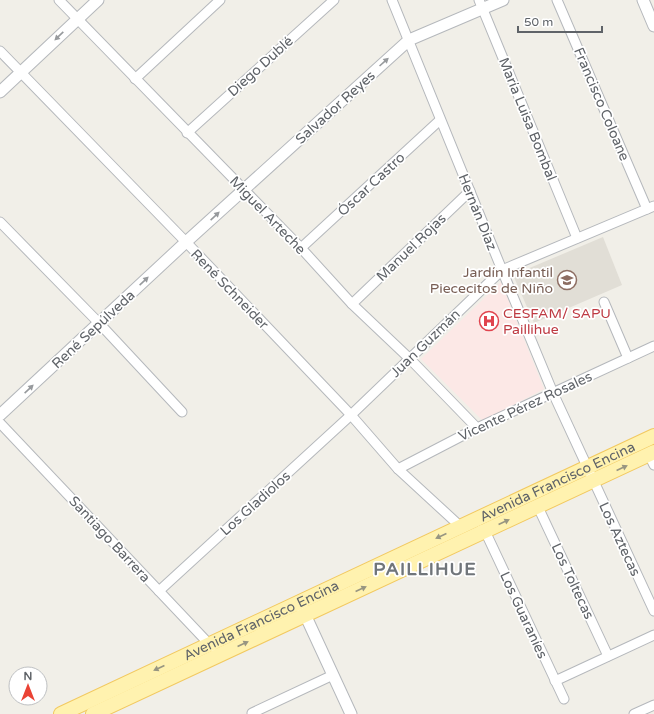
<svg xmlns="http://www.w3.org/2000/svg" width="654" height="714" font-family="'Varela Round',sans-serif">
<rect width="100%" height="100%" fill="#f1efe8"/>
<path fill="#e1ded6" d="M603,237L622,285L534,323L513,275Z"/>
<path fill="#fce8e6" d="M501,282L544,389L483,421L421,359Z"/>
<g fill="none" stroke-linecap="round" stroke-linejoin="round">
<g stroke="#b5b8bc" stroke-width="11">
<g id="minor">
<path d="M59,0L301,248L352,304L410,359L477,428"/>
<path d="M392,0L502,270L553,393L654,611"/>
<path d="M479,0L577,238"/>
<path d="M557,0L647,209"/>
<path d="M0,51L186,242L351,415L398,469L461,527H464"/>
<path d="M135,79L220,0"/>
<path d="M187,133L334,0"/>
<path d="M0,222L99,323L182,412"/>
<path d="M301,248L440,120"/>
<path d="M604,302L628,358"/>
<path d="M352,304L470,191"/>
<path d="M0,423L212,647"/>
<path d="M649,455L654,465"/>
<path d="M398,469L477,428L654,346"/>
<path d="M538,507L608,656"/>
<path d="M481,530L485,531L564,699"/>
<path d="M159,591L351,415L502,270L654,206"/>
<path d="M555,681L654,635"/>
<path d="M252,713L333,675"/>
<path d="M634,714L654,705"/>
</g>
</g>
<g stroke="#b5b8bc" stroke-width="13">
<g id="tertiary">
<path d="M643,0L654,26"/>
<path d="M0,92L98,0"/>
<path d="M0,415L186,242L409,40L503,0"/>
<path d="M302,608L351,714"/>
</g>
</g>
<g stroke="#f2c960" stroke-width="16">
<g id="primary">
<path id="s1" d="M61,714L654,436"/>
<path d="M93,714L654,452"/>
</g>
</g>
<use href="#minor" stroke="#fff" stroke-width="9"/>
<use href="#tertiary" stroke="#fff" stroke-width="11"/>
<use href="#primary" stroke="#fff2af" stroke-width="14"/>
</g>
<defs><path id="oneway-solid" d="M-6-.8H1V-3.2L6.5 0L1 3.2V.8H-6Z"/></defs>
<g fill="#979a9d">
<use href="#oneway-solid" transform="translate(59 36) rotate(136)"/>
<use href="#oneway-solid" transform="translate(384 62) rotate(-42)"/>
<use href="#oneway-solid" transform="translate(215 216) rotate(-43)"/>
<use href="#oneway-solid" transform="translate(144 281) rotate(-43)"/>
<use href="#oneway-solid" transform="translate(29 389) rotate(-43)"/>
</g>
<g fill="#979581">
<use href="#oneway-solid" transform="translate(622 468) rotate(-25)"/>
<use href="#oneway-solid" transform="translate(504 522) rotate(-25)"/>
<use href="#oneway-solid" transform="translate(441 536) rotate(155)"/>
<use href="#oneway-solid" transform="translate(361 589) rotate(-25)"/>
<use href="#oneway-solid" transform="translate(243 644) rotate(-25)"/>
<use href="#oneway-solid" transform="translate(159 668) rotate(155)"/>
</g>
<defs>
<g id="school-ring" transform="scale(1)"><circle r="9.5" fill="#fff" stroke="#8d6e63" stroke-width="1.5"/><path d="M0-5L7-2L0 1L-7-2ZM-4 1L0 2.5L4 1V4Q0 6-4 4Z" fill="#8d6e63"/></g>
<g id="hospital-ring" transform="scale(1)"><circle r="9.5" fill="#fff" stroke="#e0444e" stroke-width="1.5"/><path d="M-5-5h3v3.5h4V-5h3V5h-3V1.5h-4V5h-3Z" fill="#e0444e"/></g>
</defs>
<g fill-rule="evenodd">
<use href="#school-ring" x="567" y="280"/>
<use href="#hospital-ring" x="489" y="321"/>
</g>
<g text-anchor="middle" stroke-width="3.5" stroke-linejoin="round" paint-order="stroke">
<g font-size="14" fill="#5f6368" stroke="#fff">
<text transform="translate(260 66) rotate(-42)" y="5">Diego Dublé</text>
<text transform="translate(602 104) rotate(67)" y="5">Francisco Coloane</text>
<text transform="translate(335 107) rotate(-42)" y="5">Salvador Reyes</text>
<text transform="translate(528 119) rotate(68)" y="5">María Luisa Bombal</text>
<text transform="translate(371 184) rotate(-43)" y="5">Óscar Castro</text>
<text transform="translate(478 212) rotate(68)" y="5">Hernán Díaz</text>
<text transform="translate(268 215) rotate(46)" y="5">Miguel Arteche</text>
<text transform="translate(411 247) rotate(-44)" y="5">Manuel Rojas</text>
<text transform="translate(230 289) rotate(46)" y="5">René Schneider</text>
<text transform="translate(93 329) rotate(-43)" y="5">René Sepúlveda</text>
<text transform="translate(425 343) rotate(-44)" y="5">Juan Guzmán</text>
<text transform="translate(525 406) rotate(-25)" y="5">Vicente Pérez Rosales</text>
<text dy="5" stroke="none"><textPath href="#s1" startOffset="548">Avenida Francisco Encina</textPath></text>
<text transform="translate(255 503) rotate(-42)" y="5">Los Gladiolos</text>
<text transform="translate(110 539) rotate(47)" y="5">Santiago Barrera</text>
<text transform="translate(620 539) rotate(65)" y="5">Los Aztecas</text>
<text transform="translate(573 581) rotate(65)" y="5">Los Toltecas</text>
<text transform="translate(524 615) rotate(65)" y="5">Los Guaraníes</text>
<text dy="5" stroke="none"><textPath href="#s1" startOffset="221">Avenida Francisco Encina</textPath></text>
</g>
<g font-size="14" fill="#785e54" stroke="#fff" text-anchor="end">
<text x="553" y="277">Jardín Infantil<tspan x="553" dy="16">Piececitos de Niño</tspan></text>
</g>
<g font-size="14" fill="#be3a42" stroke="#fff" text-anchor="start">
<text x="503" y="318">CESFAM/ SAPU<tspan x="503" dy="16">Paillihue</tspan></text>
</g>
<g font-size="18" font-weight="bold" letter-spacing="1" fill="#70757a" stroke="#fff">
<text x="425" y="575">PAILLIHUE</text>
</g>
</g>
<g transform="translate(28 686)"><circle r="19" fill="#ffffff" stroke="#bfc1c3"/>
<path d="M0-3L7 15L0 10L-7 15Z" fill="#ea4335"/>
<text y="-6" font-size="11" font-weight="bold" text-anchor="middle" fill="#5f6368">N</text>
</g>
<path d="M518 26v6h84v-6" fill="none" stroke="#5f6368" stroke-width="2"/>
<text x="524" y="26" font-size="12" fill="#5f6368" stroke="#ffffff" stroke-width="3" paint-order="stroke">50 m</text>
</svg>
